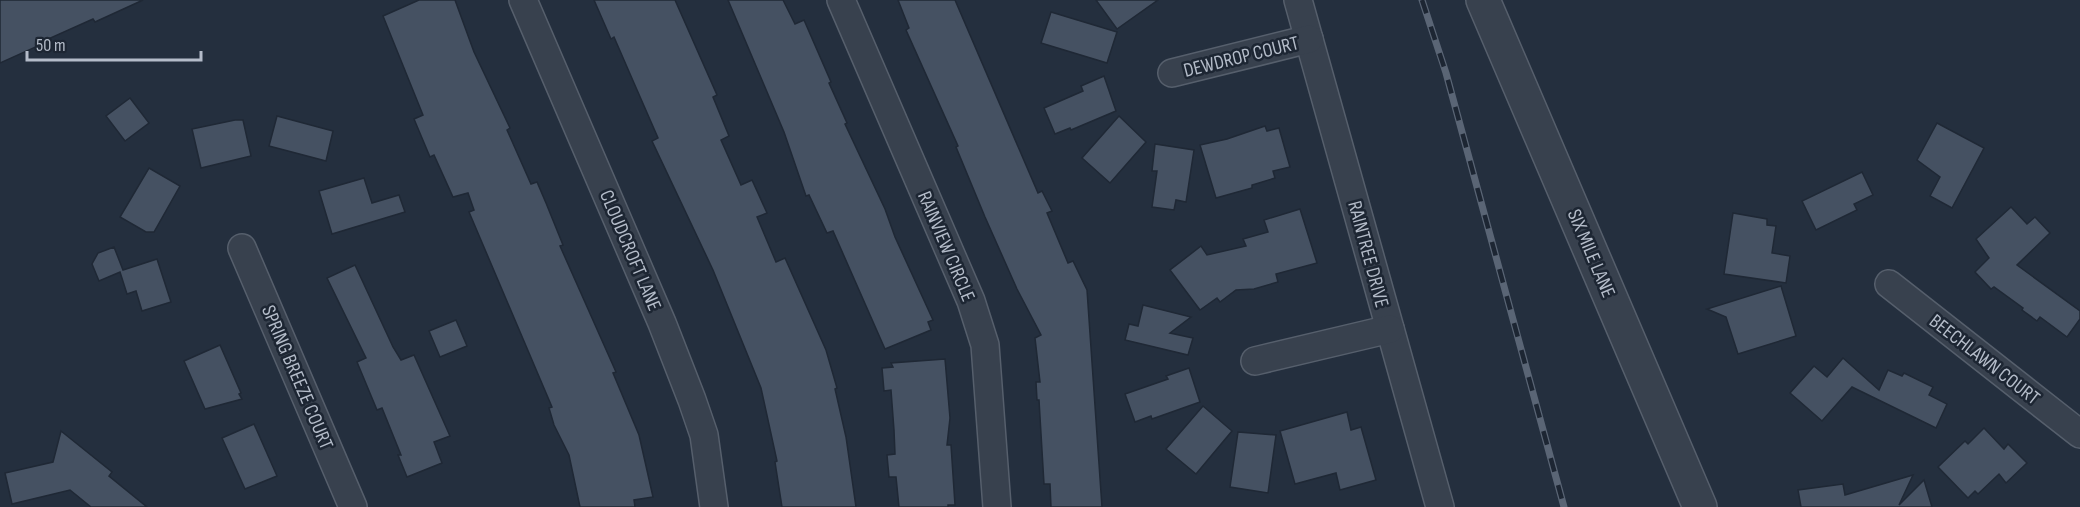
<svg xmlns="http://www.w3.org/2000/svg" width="2080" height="507" font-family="'Sofia Sans Condensed',sans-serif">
<rect width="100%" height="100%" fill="#242f3e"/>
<g fill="#455162" stroke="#1f2835" stroke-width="1.5">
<path d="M0,0H143L95,22L93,19L48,39L49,41L0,63Z"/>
<path d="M419,0H455L474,52L510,128L507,130L531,184L537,182L546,203L563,245L560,246L616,372L613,373L639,435L653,497L634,500L635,507H580L569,455L554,425L549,408L552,407L469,212L474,210L468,193L453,197L434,155L430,157L414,119L423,115L383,16Z"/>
<path d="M594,0H675L717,95L713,97L729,136L721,140L741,185L752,180L767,213L757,217L776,262L785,258L826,350L837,388L835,389L846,437L856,507H782L775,462L777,461L761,388L713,270L652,141L658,138L634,83L614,37L611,39Z"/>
<path d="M728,0H783L795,24L804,20L831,82L829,83L847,123L845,124L885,209L895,237L933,320L928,322L931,330L885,349L833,231L827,233L809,195L806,196L784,132Z"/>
<path d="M898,0H955L1038,193L1042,191L1052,211L1047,213L1068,263L1073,261L1087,290L1102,507H1051L1050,484H1044L1039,400H1037L1036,382H1040L1035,338L1041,335L1017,289L985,217L956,147L958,146L906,30L909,28Z"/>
<path d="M1096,0H1158L1117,29Z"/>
<path d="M1051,12L1117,32L1107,63L1041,43Z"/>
<path d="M1104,76L1116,111L1071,130L1070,128L1055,134L1044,108L1083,91L1081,86Z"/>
<path d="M130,98L149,123L125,141L106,116Z"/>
<path d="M277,116L333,131L326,161L269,146Z"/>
<path d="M1119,116L1146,142L1110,183L1082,158Z"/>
<path d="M235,120H243L251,156L201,168L192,129Z"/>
<path d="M1937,123L1984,148L1952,208L1930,196L1940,177L1917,160Z"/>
<path d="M1265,126L1267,131L1279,128L1290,167L1273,171L1275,178L1252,185V188L1216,198L1200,145L1227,139Z"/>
<path d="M1155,144L1194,150L1186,202L1176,200L1174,210L1152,207L1157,171H1152Z"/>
<path d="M149,168L180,186L154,232H146L120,217Z"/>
<path d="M1862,172L1873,195L1854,204L1857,210L1816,230L1802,201Z"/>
<path d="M364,178L372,203L399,195L405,212L332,234L319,191Z"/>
<path d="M2011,207L2027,224L2035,217L2050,233L2017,265L2080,311V319L2067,337L2040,317L2037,321L2022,310L2023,308L1994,287L1991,289L1975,272L1989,258L1976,239Z"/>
<path d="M1300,209L1317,263L1276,274L1278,282L1254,289L1236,290L1220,302L1217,298L1200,310L1170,270L1201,246L1207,255L1246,246L1243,239L1268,232L1264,220Z"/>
<path d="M1733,213L1767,219V225L1776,226L1772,253L1790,256L1786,283L1724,274Z"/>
<path d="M114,247L123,270L157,259L171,302L142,311L136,291L127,294L120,272L99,281L92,264L98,253Z"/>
<path d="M355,265L393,347L401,360L414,355L450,436L434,442L442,463L407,477L398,455H401L382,408L377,410L357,362L366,358L327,278Z"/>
<path d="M1781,286L1796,336L1738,354L1726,317L1707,309Z"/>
<path d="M1143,305L1191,317L1170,333L1193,338L1188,355L1125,340L1129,324L1138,326Z"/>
<path d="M456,320L467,346L440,357L429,331Z"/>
<path d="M220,345L241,393L239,394L242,399L205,409L184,361Z"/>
<path d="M1843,358L1879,390L1888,370L1902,376L1904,373L1933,387L1929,395L1947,404L1936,428L1852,387L1822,421L1790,393L1814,366L1827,377Z"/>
<path d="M945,359L950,418L947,445H951L955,505H948V507H899L896,477H889L887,455L895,454L894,430L891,390L884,391L882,368L893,367L891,363Z"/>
<path d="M1189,368L1200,402L1152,419L1151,416L1135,422L1125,394L1168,379L1166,376Z"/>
<path d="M1203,406L1232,431L1196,474L1166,449Z"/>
<path d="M1347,412L1351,430L1361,427L1376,480L1340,490L1336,473L1295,484L1280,431Z"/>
<path d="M254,424L277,476L245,489L222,438Z"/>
<path d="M1984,428L2004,449L2008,444L2027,463L2006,483L1999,474L1978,494L1975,491L1968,498L1938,467L1965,441L1968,444Z"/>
<path d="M61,431L112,472L109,476L147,507H91L70,490L12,504L5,473L53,462Z"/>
<path d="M1238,432L1276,435L1268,493L1230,487Z"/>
<path d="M1913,475L1899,505L1924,480L1932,507H1801L1798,490L1843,484L1845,495Z"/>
</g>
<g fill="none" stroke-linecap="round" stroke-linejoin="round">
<g stroke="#565f6c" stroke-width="30">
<g id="minor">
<path d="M523,0L662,323L692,400L704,435L714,507"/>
<path d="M841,0L971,301L985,345L997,507"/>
<path d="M1298,0L1440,507"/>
<path d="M1172,73L1309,39"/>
<path d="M242,248L353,507"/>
<path d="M1889,284L2080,434"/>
<path d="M1255,361L1390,329"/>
</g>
</g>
<g stroke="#565f6c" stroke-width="36">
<path id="tertiary" d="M1483,0L1700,507"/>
</g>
<use href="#minor" stroke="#38414e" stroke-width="27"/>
<use href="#tertiary" stroke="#38414e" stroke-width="33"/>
<g stroke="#5a6575" stroke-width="7">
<path id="rail" d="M1422,0L1446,73L1564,507"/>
</g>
<use href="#rail" stroke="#1d2633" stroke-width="4.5" stroke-dasharray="14" stroke-linecap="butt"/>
</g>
<g text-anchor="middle" stroke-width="5" stroke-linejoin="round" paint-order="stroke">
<g font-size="20" fill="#b4bcc9" stroke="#1d2633">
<text transform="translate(1241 56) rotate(-14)" y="7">DEWDROP COURT</text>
<text transform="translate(947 246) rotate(67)" y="7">RAINVIEW CIRCLE</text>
<text transform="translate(631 250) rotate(67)" y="7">CLOUDCROFT LANE</text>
<text transform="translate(1592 253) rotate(67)" y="7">SIX MILE LANE</text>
<text transform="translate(1369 254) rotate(75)" y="7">RAINTREE DRIVE</text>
<text transform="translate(1985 359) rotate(38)" y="7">BEECHLAWN COURT</text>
<text transform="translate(298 377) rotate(67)" y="7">SPRING BREEZE COURT</text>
</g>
</g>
<path d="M27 51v9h174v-9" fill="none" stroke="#b4bcc9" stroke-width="3"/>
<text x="36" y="51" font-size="18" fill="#b4bcc9" stroke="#1d2633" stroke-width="4.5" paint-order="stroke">50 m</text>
</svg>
